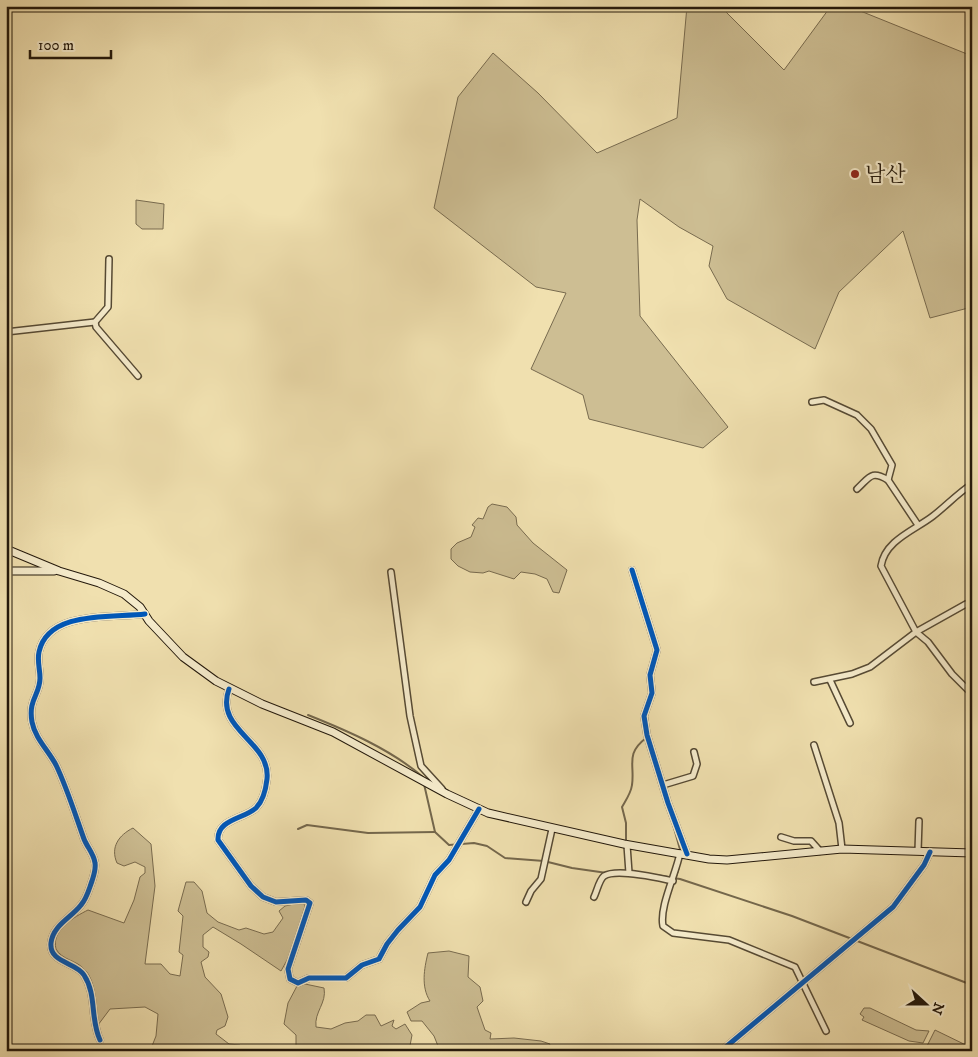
<svg xmlns="http://www.w3.org/2000/svg" width="978" height="1057" font-family="'IM FELL DW Pica','Noto Serif KR',serif">
<rect width="100%" height="100%" fill="#f0e0af"/>
<filter id="stains"><feTurbulence type="fractalNoise" baseFrequency=".004" numOctaves="4"/><feColorMatrix values="0 0 0 0 .2 0 0 0 0 .09 0 0 0 0 .02 0 0 0 .5 -.17"/></filter>
<radialGradient id="worn" r=".72"><stop offset=".6" stop-color="#630" stop-opacity="0"/><stop offset="1" stop-color="#630" stop-opacity=".3"/></radialGradient>
<g fill="#cdbe93" stroke="#786b4f">
<path d="M687,6H720L784,70L831,6H848L972,56V307L930,318L903,231L839,292L815,349L727,299L709,266L713,246L679,227L640,199L637,220L640,316L728,427L703,448L589,419L583,395L531,369L566,293L536,287L434,208L458,97L493,53L538,93L597,153L677,118Z"/>
<path d="M136,200L164,204L163,229H142L136,224Z"/>
<path d="M492,504L507,507L516,517L517,525L533,543L567,570L559,593L553,592L547,579L535,574L521,572L514,579L489,571L483,573L470,572L458,566L451,559V549L457,543L471,537L475,527L472,525L478,518L483,519L488,507Z"/>
<path d="M133,828L151,844L155,886L145,964H161L170,974L180,976L183,955L179,952L183,916L178,911L186,882H194L202,891L207,913L218,922L239,930L246,928L264,934L273,932L283,918L279,911L285,906L303,902L305,906L292,951L281,971L241,944L213,927L203,935V947L209,952L208,957L201,962L205,977L221,994L228,1017L225,1026L217,1030L216,1034L229,1044L240,1045L243,1051H150L156,1036L158,1014L145,1007L110,1009L98,1025C95,1008 97,981 84,969C76,960 62,960 56,949C51,930 74,917 88,910L124,923L134,900L140,877L145,873V867L135,862L124,866L117,863C110,847 119,835 133,828Z"/>
<path d="M449,951L469,956L468,977L480,987L483,1001L477,1007L485,1030L491,1033L490,1039L514,1038L541,1041L550,1044L547,1051H440L434,1036L422,1021H411L407,1012L421,1003L430,1001C421,987 424,969 428,953Z"/>
<path d="M305,984L324,988C327,1003 314,1012 316,1027L331,1029L345,1023L358,1021L366,1015H375L381,1026L394,1020L392,1026L396,1029L405,1024L412,1035L409,1051H296V1035L284,1024L288,1003L297,986Z"/>
<path d="M864,1008H870L916,1030L929,1031L923,1043L909,1041L862,1020L864,1017L860,1014Z"/>
<path d="M935,1030L972,1048V1051H934L926,1048Z"/>
</g>
<g fill="none" stroke-linecap="round" stroke-linejoin="round">
<g stroke="#74674c" stroke-width="2">
<path d="M308,715C348,731 390,749 423,777"/>
<path d="M649,732L647,716L654,693"/>
<path d="M424,784L435,832L449,845L474,843L487,846L505,858L544,861L572,868L607,873"/>
<path d="M671,817L681,853"/>
<path d="M298,829L307,825L368,833L435,832"/>
<path d="M626,842V823L622,807C626,800 631,793 632,785C635,765 625,754 646,738"/>
<path d="M656,875L680,879L792,916L972,985"/>
<path d="M676,877L679,867"/>
</g>
<g stroke="#564a34" stroke-width="8">
<g id="minor">
<path d="M95,322L96,327L138,376"/>
<path d="M6,332L95,322L108,307L109,259"/>
<path d="M812,402L824,400L857,415L871,429L892,465L888,480L918,525"/>
<path d="M972,484C958,493 946,506 933,516C915,530 885,540 881,566L916,632L928,642L952,674L972,694"/>
<path d="M857,489C870,477 871,470 888,480"/>
<path d="M632,570L657,650L650,675L652,693L644,716L647,735L668,803L687,854"/>
<path d="M391,572L410,716L421,766L442,789"/>
<path d="M830,680L850,723"/>
<path d="M814,682L852,674L870,667L916,632L966,604"/>
<path d="M229,689C214,730 271,741 267,779C266,788 263,801 256,808C244,819 217,819 218,840L251,886L263,897L276,902L306,900L310,903L288,969L290,979L298,983L309,978H346L362,965L379,959L387,944L398,930L420,907L435,875L449,860L479,809"/>
<path d="M814,745L839,823L842,849"/>
<path d="M663,785L693,776L697,764L694,752"/>
<path d="M781,837L794,841H811L820,851"/>
<path d="M627,845L629,873"/>
<path d="M918,851L919,821"/>
<path d="M680,853C676,874 659,907 663,926L673,933L729,940L795,967L826,1031"/>
<path d="M594,897C597,891 599,880 604,876C617,868 658,878 673,881"/>
<path d="M526,902L531,891L541,879L552,829"/>
<path d="M100,1040C90,1019 97,995 84,975C76,962 49,963 51,943C53,925 71,918 81,905C87,898 89,889 92,881C94,875 96,869 95,863C94,854 87,847 84,839C75,814 67,788 56,765C48,750 35,738 32,722C28,699 40,695 40,678C40,669 37,661 39,652C48,610 113,618 145,614"/>
</g>
</g>
<g stroke="#564a34" stroke-width="8">
<path id="tertiary" d="M721,1051L893,907L924,865L930,852"/>
</g>
<g stroke="#23180b" stroke-width="9">
<g id="secondary">
<path d="M6,549L59,571L99,583L124,594L140,607L149,621L183,657L216,681L262,704L333,732L447,794L488,813L624,844L709,859L727,860L842,849L972,853"/>
<path d="M6,571H54"/>
</g>
</g>
<use href="#minor" stroke="#f5ebcb" stroke-width="5"/>
<use href="#tertiary" stroke="#f5ebcb" stroke-width="5.5"/>
<use href="#secondary" stroke="#f5ebcb" stroke-width="7"/>
<g stroke="#f5ebcb" stroke-width="8">
<g id="cycleway">
<path d="M632,570L657,650L650,675L652,693L644,716L647,735L668,803L687,854"/>
<path d="M229,689C214,730 271,741 267,779C266,788 263,801 256,808C244,819 217,819 218,840L251,886L263,897L276,902L306,900L310,903L288,969L290,979L298,983L309,978H346L362,965L379,959L387,944L398,930L420,907L435,875L449,860L479,809"/>
<path d="M100,1040C90,1019 97,995 84,975C76,962 49,963 51,943C53,925 71,918 81,905C87,898 89,889 92,881C94,875 96,869 95,863C94,854 87,847 84,839C75,814 67,788 56,765C48,750 35,738 32,722C28,699 40,695 40,678C40,669 37,661 39,652C48,610 113,618 145,614"/>
<path d="M721,1051L893,907L924,865L930,852"/>
</g>
</g>
<use href="#cycleway" stroke="#0057b8" stroke-width="5"/>
</g>
<circle fill="#8f2418" stroke="#f5ebcb" stroke-width="2" cx="855" cy="174" r="5"/>
<g text-anchor="middle" stroke-width="4.5" stroke-linejoin="round" paint-order="stroke">
<g font-size="21" fill="#23180b" stroke="#f5ebcb" text-anchor="start">
<text x="865" y="181">남산</text>
</g>
</g>
<rect width="978" height="1057" fill="none" stroke="#f0e0af" stroke-width="25"/>
<rect x="8" y="8" width="963" height="1042" fill="none" stroke="#23180b" stroke-width="2.5"/>
<rect x="12" y="12" width="953" height="1032" fill="none" stroke="#23180b"/>
<g transform="translate(926 1004) rotate(111)" stroke="#f5ebcb" stroke-width="4" paint-order="stroke">
<path d="M0-4L9 19L0 12L-9 19Z" fill="#23180b"/>
<text y="-8" font-size="14" font-weight="bold" text-anchor="middle" fill="#23180b">N</text>
</g>
<path d="M30 50v8h81v-8" fill="none" stroke="#23180b" stroke-width="2.5"/>
<text x="38" y="50" font-size="15" fill="#23180b" stroke="#f5ebcb" stroke-width="4" paint-order="stroke">100 m</text>
<rect width="100%" height="100%" filter="url(#stains)"/>
<rect width="100%" height="100%" fill="url(#worn)"/>
</svg>
